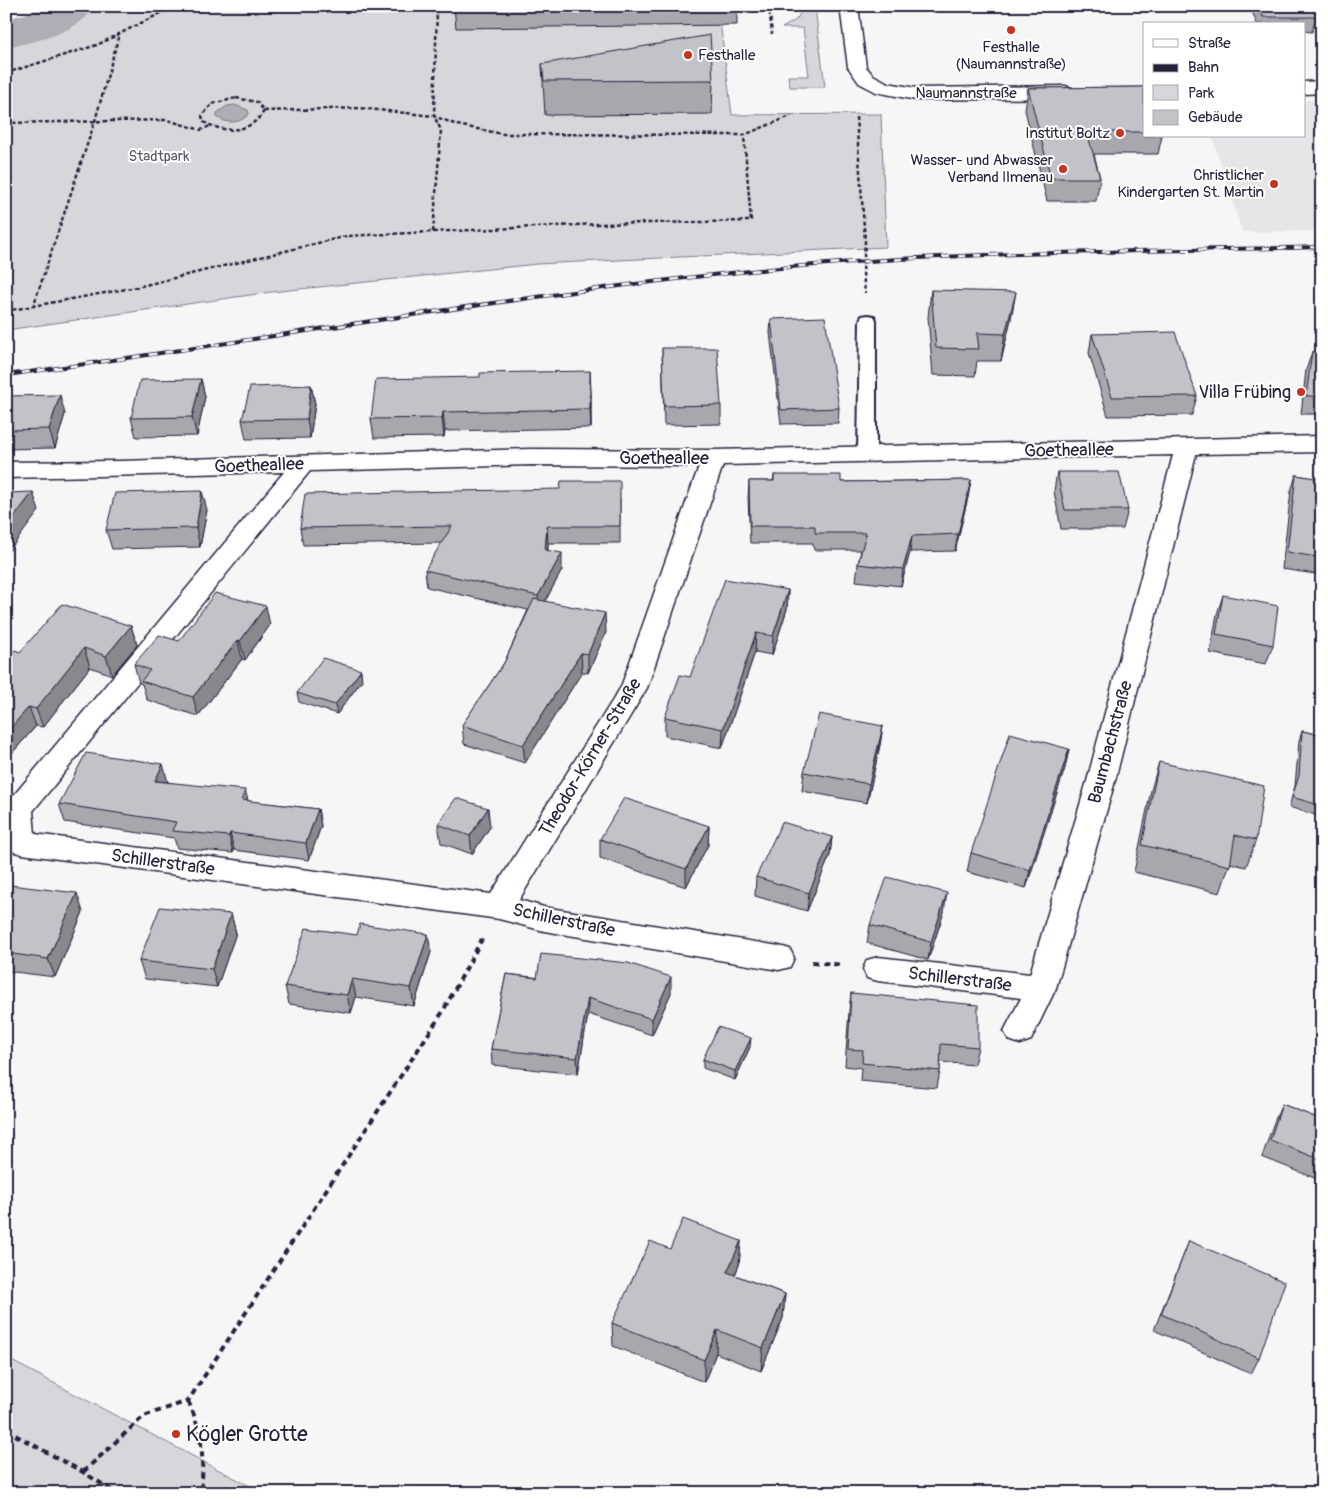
<svg xmlns="http://www.w3.org/2000/svg" width="1328" height="1499" font-family="Pangolin,sans-serif">
<rect width="100%" height="100%" fill="#f6f6f7"/>
<filter id="ink" filterUnits="userSpaceOnUse"><feTurbulence type="fractalNoise" baseFrequency=".02" numOctaves="2"/><feDisplacementMap in="SourceGraphic" scale="10" xChannelSelector="R" yChannelSelector="G"/><feConvolveMatrix kernelMatrix="1 2 1 2 8 2 1 2 1" color-interpolation-filters="sRGB"/></filter>
<g filter="url(#ink)">
<path fill="#e6e6e9" d="M1304,100H1322V231L1242,232L1212,136H1304Z"/>
<g fill="#d7d7db" stroke="#7c7c8b">
<path d="M72,6H718L732,115L881,114L886,247L537,264L271,292L6,330V34L49,22Z"/>
<path d="M804,8H815L825,87H790L788,76H809L803,28H782L796,20Z"/>
<path d="M6,1358L263,1493H6Z"/>
</g>
<path fill="#aeaeb7" stroke="#767685" d="M235,105L248,110L249,114C241,123 227,125 217,117V113L227,106Z"/>
<g fill="none" stroke-linecap="round" stroke-linejoin="round">
<path fill="#aeaeb7" fill-rule="evenodd" d="M40,6H96C75,35 38,40 6,48V19L32,12Z"/>
<g stroke="#22223b" stroke-width="4">
<path id="service" d="M868,315L874,316L876,320V453L873,457H861L858,453L860,320L862,316Z"/>
</g>
<g stroke="#22223b" stroke-width="3">
<g id="minor">
<path d="M840,6H858L866,67L873,75L888,83L916,88L1065,86L1072,88L1075,92L1072,96L1065,98L916,100L876,92L859,83L848,67Z"/>
<path d="M1322,81V93L1304,94V82Z"/>
<path d="M1322,436V452L1196,454L1115,781L1056,988L1031,1040L1020,1044L1009,1040L1004,1031L1021,998L878,981L867,978L863,969L867,960L878,957L1030,974L1087,781L1173,455L723,465L647,688L519,900L544,907L779,946L790,949L794,958L790,967L779,970L544,931L499,919L22,854L12,851L8,843L6,806L9,801L284,472L6,478V462L120,461L532,449L714,450ZM532,465L699,466L621,687L491,894L35,834L33,811L310,471Z"/>
</g>
</g>
<g stroke="#22223b" stroke-width="2.5" stroke-dasharray="4 2.5" stroke-linecap="butt">
<path d="M769,6L772,34"/>
<path d="M6,73L97,45L175,6"/>
<path d="M236,98L257,102L264,111C251,133 225,134 204,122L202,116L212,104Z"/>
<path d="M264,111L359,108L434,116L457,125L503,134L744,135L791,116"/>
<path d="M856,117L865,241L863,273L865,293"/>
<path d="M6,123L167,120L201,130L210,126"/>
<path d="M433,232L441,130L434,116L437,6"/>
<path d="M33,307L95,121L119,35"/>
<path d="M6,311L137,287L347,236L598,224L751,221L744,135"/>
</g>
<g stroke="#22223b" stroke-width="4" stroke-dasharray="6 4.5" stroke-linecap="butt">
<path d="M812,962L843,965"/>
<path d="M188,1401C203,1432 204,1459 201,1493"/>
<path d="M6,1430L83,1472L116,1493"/>
<path d="M83,1472L144,1416L188,1401L442,1013L482,939"/>
</g>
<use href="#service" fill="#fff" fill-rule="evenodd"/>
<use href="#minor" fill="#fff" fill-rule="evenodd"/>
<g stroke="#22223b" stroke-width="4">
<path id="rail" d="M6,375C261,341 514,294 770,269C954,251 1138,252 1322,247"/>
</g>
<use href="#rail" stroke="#fff" stroke-width="2.5" stroke-dasharray="8" stroke-linecap="butt"/>
</g>
<g fill="#a7a7ad" stroke="#22223b">
<path d="M454,6H737V25L456,28Z"/>
<path d="M1250,6H1311L1316,17L1312,32L1304,31V24H1257Z"/>
<path d="M542,64L713,80L712,114L545,115Z"/>
<path d="M1144,87V136H1162L1158,154H1094L1100,178L1096,201H1047L1025,110L1028,88Z"/>
<path d="M931,290L1011,319L1001,361H977L975,376L933,375L928,317Z"/>
<path d="M771,319L839,408L838,423L781,424L770,333Z"/>
<path d="M1092,334L1197,396L1192,415L1108,416L1089,353Z"/>
<path d="M662,348L721,405V424L664,425Z"/>
<path d="M1312,352H1322V414H1301L1306,370Z"/>
<path d="M201,379L205,397L197,436L136,437L131,418Z"/>
<path d="M311,385L315,404L310,438L246,439L242,420Z"/>
<path d="M591,390V428L445,431L444,437L374,438L371,419Z"/>
<path d="M6,396L65,414L55,448L6,449Z"/>
<path d="M1057,472L1128,510L1123,529H1061L1054,491Z"/>
<path d="M774,475L841,482L971,480L968,497L955,551L910,552L901,586L856,581L858,564L861,550H814L813,543H750L748,498L749,481H773Z"/>
<path d="M1296,475L1322,479V575L1282,569L1291,491Z"/>
<path d="M620,498V543H548V551L562,570L545,601L606,632L588,673L582,672L525,763L464,744L462,725L504,663L528,610L427,587L425,570L442,543L303,545L300,528Z"/>
<path d="M207,510L200,547L112,549L106,530Z"/>
<path d="M788,590L787,609L772,655L755,652L722,748L665,736V717L690,677Z"/>
<path d="M1223,595L1273,645L1266,664L1210,653L1217,614Z"/>
<path d="M270,625L245,660L242,659L198,716L147,700L142,684L139,683L134,664L179,641Z"/>
<path d="M131,626L137,645L112,675L90,667L43,727L36,726L6,760V660Z"/>
<path d="M362,680L337,714L299,702L297,693Z"/>
<path d="M883,726L880,745L867,803L802,791L804,772Z"/>
<path d="M1302,731L1322,735V817L1289,807L1295,786L1299,741Z"/>
<path d="M1069,749L1065,768L1026,888L967,872L971,853Z"/>
<path d="M1159,762L1256,840L1246,867L1230,863L1220,893L1134,872L1151,790Z"/>
<path d="M168,782L248,801L318,809L321,826L309,860L234,850L233,853L177,848L174,838L65,822L59,804Z"/>
<path d="M438,824L490,827L472,854L441,843Z"/>
<path d="M709,826L708,845L686,887L600,858V839Z"/>
<path d="M832,837L830,855L807,911L755,896L756,877Z"/>
<path d="M6,892L83,912L55,977L6,971Z"/>
<path d="M944,912L928,960L867,943L870,925Z"/>
<path d="M231,914L236,933L217,987L145,979L139,961Z"/>
<path d="M431,952L414,1006L356,997L351,1013L289,1004L285,986Z"/>
<path d="M506,974L671,993L652,1035L588,1014L578,1074L492,1065L491,1049Z"/>
<path d="M851,993L978,1047L974,1065L940,1062V1071L937,1088L860,1081L861,1068L845,1066L849,1011Z"/>
<path d="M750,1047L735,1080L703,1068V1059Z"/>
<path d="M1282,1104L1322,1120V1181L1262,1157L1274,1122Z"/>
<path d="M741,1241L739,1265L735,1275L785,1294L783,1318L761,1371L716,1353L704,1382L613,1346L612,1323L670,1249Z"/>
<path d="M1189,1241L1259,1358L1251,1374L1154,1330Z"/>
</g>
<g fill="#88888d" stroke="#22223b">
<path d="M1016,292L1011,319L1001,361L1005,334Z"/>
<path d="M590,371L591,390V428L590,409Z"/>
<path d="M201,379L205,397L197,436L192,417Z"/>
<path d="M311,385L315,404L310,438L307,419Z"/>
<path d="M60,395L65,414L55,448L49,429Z"/>
<path d="M443,412L445,431L444,437L442,418Z"/>
<path d="M971,480L968,497L955,551L958,534Z"/>
<path d="M202,491L207,510L200,547L196,528Z"/>
<path d="M33,492L39,511L6,555V527Z"/>
<path d="M547,526L548,543L546,567L545,550Z"/>
<path d="M912,536L910,552L901,586L903,569Z"/>
<path d="M562,553V570L539,613L538,596Z"/>
<path d="M788,590L787,609L772,655L773,636Z"/>
<path d="M266,606L270,625L245,660L240,641Z"/>
<path d="M605,613L606,632L588,673V654Z"/>
<path d="M131,626L137,645L112,675L106,656Z"/>
<path d="M756,633L755,652L722,748L723,729Z"/>
<path d="M238,640L242,659L198,716L193,697Z"/>
<path d="M84,648L90,667L43,727L36,709Z"/>
<path d="M581,653L582,672L525,763L523,745Z"/>
<path d="M361,670L362,680L337,714L335,705Z"/>
<path d="M29,707L36,726L6,760V733Z"/>
<path d="M883,726L880,745L867,803L869,784Z"/>
<path d="M1069,749L1065,768L1026,888L1030,870Z"/>
<path d="M163,764L168,782L155,781Z"/>
<path d="M245,790L250,807L242,800Z"/>
<path d="M488,808L490,827L472,854L470,836Z"/>
<path d="M318,809L321,826L309,860L306,843Z"/>
<path d="M709,826L708,845L686,887V869Z"/>
<path d="M230,833L234,850L233,853L229,836Z"/>
<path d="M832,837L830,855L807,911L809,893Z"/>
<path d="M77,893L83,912L55,977L48,959Z"/>
<path d="M947,893L944,912L928,960L931,942Z"/>
<path d="M231,914L236,933L217,987L212,969Z"/>
<path d="M428,934L431,952L414,1006L411,988Z"/>
<path d="M671,977V993L652,1035V1019Z"/>
<path d="M352,979L356,997L351,1013L347,995Z"/>
<path d="M588,998V1014L578,1074L577,1058Z"/>
<path d="M751,1038L750,1047L735,1080V1071Z"/>
<path d="M741,1241L739,1265L726,1295L727,1272Z"/>
<path d="M785,1294L783,1318L761,1371L763,1348Z"/>
<path d="M717,1330L716,1353L704,1382V1360Z"/>
</g>
<g fill="#c2c2c9" stroke="#22223b">
<path d="M1259,6H1311L1316,17H1263Z"/>
<path d="M710,35L713,80L544,81L542,64Z"/>
<path d="M1144,87V132H1087L1100,178H1051L1028,88Z"/>
<path d="M931,290L1016,292L1005,334L977,333L979,349L936,348Z"/>
<path d="M825,317L839,408L781,410L771,319Z"/>
<path d="M1175,332L1197,396L1112,397L1092,334Z"/>
<path d="M662,348H717L721,405L664,406Z"/>
<path d="M1312,352H1322V396H1306Z"/>
<path d="M590,371V409L443,412L442,418L371,419L376,379L480,377V373Z"/>
<path d="M201,379L192,417L131,418L140,380Z"/>
<path d="M311,385L307,419L242,420L250,387Z"/>
<path d="M60,395L49,429L6,430V396Z"/>
<path d="M1057,472H1119L1128,510H1065Z"/>
<path d="M774,475H841V482L971,480L958,534L912,536L903,569L858,564L866,533H815V526H750L749,481H774Z"/>
<path d="M1296,475L1322,479V558L1287,552Z"/>
<path d="M561,481H620V526H547L545,550L562,553L538,596L425,570L452,526L300,528L305,494L560,489Z"/>
<path d="M202,491L196,528L106,530L115,493Z"/>
<path d="M33,492L12,520L6,527V493Z"/>
<path d="M725,579L788,590L773,636L756,633L723,729L665,717L680,675L690,677Z"/>
<path d="M215,593L266,606L240,641L238,640L193,697L141,681L150,670L134,664L159,635L179,641Z"/>
<path d="M1223,595L1278,606L1273,645L1216,634Z"/>
<path d="M534,599L605,613L588,654L581,653L523,745L462,725L504,663Z"/>
<path d="M62,604L131,626L106,656L84,648L36,709L29,707L6,733V660L15,650L20,652Z"/>
<path d="M323,658L361,670L335,705L297,693Z"/>
<path d="M819,714L883,726L869,784L804,772Z"/>
<path d="M1302,731L1322,735V806L1292,797L1299,776Z"/>
<path d="M1010,733L1069,749L1030,870L971,853Z"/>
<path d="M86,753L163,764L155,781L245,790L242,800L318,809L306,843L230,833L229,836L172,831L176,822L59,804Z"/>
<path d="M1159,762L1264,786L1256,840L1235,835L1230,866L1142,845Z"/>
<path d="M456,798L488,808L470,836L438,824Z"/>
<path d="M624,798L709,826L686,869L600,839Z"/>
<path d="M782,822L832,837L809,893L756,877Z"/>
<path d="M887,877L947,893L931,942L870,925Z"/>
<path d="M10,885L77,893L48,959L6,953V892Z"/>
<path d="M160,907L231,914L212,969L139,961Z"/>
<path d="M360,924L428,934L411,988L352,979L347,995L285,986L306,928L357,935Z"/>
<path d="M541,954L628,963L671,977L652,1019L588,998L577,1058L491,1049L506,974L537,978Z"/>
<path d="M851,993L978,1005V1047L941,1044L940,1071L862,1063L863,1050L848,1049Z"/>
<path d="M718,1027L751,1038L735,1071L703,1059Z"/>
<path d="M1282,1104L1322,1120V1160L1270,1140Z"/>
<path d="M683,1219L741,1241L727,1272L785,1294L763,1348L717,1330L704,1360L612,1323L650,1241L670,1249Z"/>
<path d="M1189,1241L1285,1282L1259,1358L1161,1314Z"/>
</g>
</g>
<g fill="#c8321e" stroke="#fff" stroke-width="2">
<circle cx="1011" cy="30" r="5"/>
<circle cx="688" cy="55" r="5"/>
<circle cx="1120" cy="133" r="5"/>
<circle cx="1063" cy="169" r="5"/>
<circle cx="1274" cy="184" r="5"/>
<circle cx="1301" cy="392" r="5"/>
<circle cx="176" cy="1434" r="5"/>
</g>
<g text-anchor="middle" stroke-width="4" stroke-linejoin="round" paint-order="stroke">
<g font-size="15" fill="#22223b" stroke="#fff" text-anchor="end">
<text x="1011" y="52" text-anchor="middle">Festhalle<tspan x="1011" dy="17">(Naumannstraße)</tspan></text>
<text x="698" y="60" text-anchor="start">Festhalle</text>
<text x="1110" y="138">Institut Boltz</text>
<text x="1053" y="165">Wasser- und Abwasser<tspan x="1053" dy="17">Verband Ilmenau</tspan></text>
<text x="1264" y="180">Christlicher<tspan x="1264" dy="17">Kindergarten St. Martin</tspan></text>
</g>
<g font-size="15" fill="#22223b" stroke="#fff">
<text x="966" y="98">Naumannstraße</text>
</g>
<g font-size="15" fill="#58586b" stroke="#fff">
<text x="159" y="161">Stadtpark</text>
</g>
<g font-size="18" fill="#22223b" stroke="#fff" text-anchor="end">
<text x="1291" y="398">Villa Frübing</text>
</g>
<g font-size="18" fill="#22223b" stroke="#fff">
<text transform="translate(1069 450) rotate(-1)" y="6">Goetheallee</text>
<text x="664" y="464">Goetheallee</text>
<text transform="translate(259 465) rotate(-2)" y="6">Goetheallee</text>
<text transform="translate(1110 742) rotate(-75)" y="6">Baumbachstraße</text>
<text transform="translate(590 757) rotate(-59)" y="6">Theodor-Körner-Straße</text>
<text transform="translate(163 862) rotate(8)" y="6">Schillerstraße</text>
<text transform="translate(564 920) rotate(12)" y="6">Schillerstraße</text>
<text transform="translate(960 979) rotate(7)" y="6">Schillerstraße</text>
</g>
<g font-size="21" fill="#22223b" stroke="#fff" text-anchor="start">
<text x="186" y="1441">Kögler Grotte</text>
</g>
</g>
<rect width="1328" height="1499" fill="none" stroke="#fff" stroke-width="25"/>
<rect x="12" y="12" width="1303" height="1474" fill="none" stroke="#22223b" stroke-width="2" filter="url(#ink)"/>
<rect x="1143" y="22" width="162" height="115" fill="#ffffff" stroke="#a7a7b1"/>
<rect x="1153" y="39" width="25" height="8" fill="#ffffff" stroke="#a7a7b1"/>
<text x="1188" y="48" font-size="15" fill="#22223b">Straße</text>
<rect x="1153" y="64" width="25" height="8" fill="#22223b" stroke="#a7a7b1"/>
<text x="1188" y="72" font-size="15" fill="#22223b">Bahn</text>
<rect x="1153" y="85" width="25" height="15" fill="#d7d7db" stroke="#a7a7b1"/>
<text x="1188" y="98" font-size="15" fill="#22223b">Park</text>
<rect x="1153" y="110" width="25" height="15" fill="#c2c2c9" stroke="#a7a7b1"/>
<text x="1188" y="122" font-size="15" fill="#22223b">Gebäude</text>
</svg>
